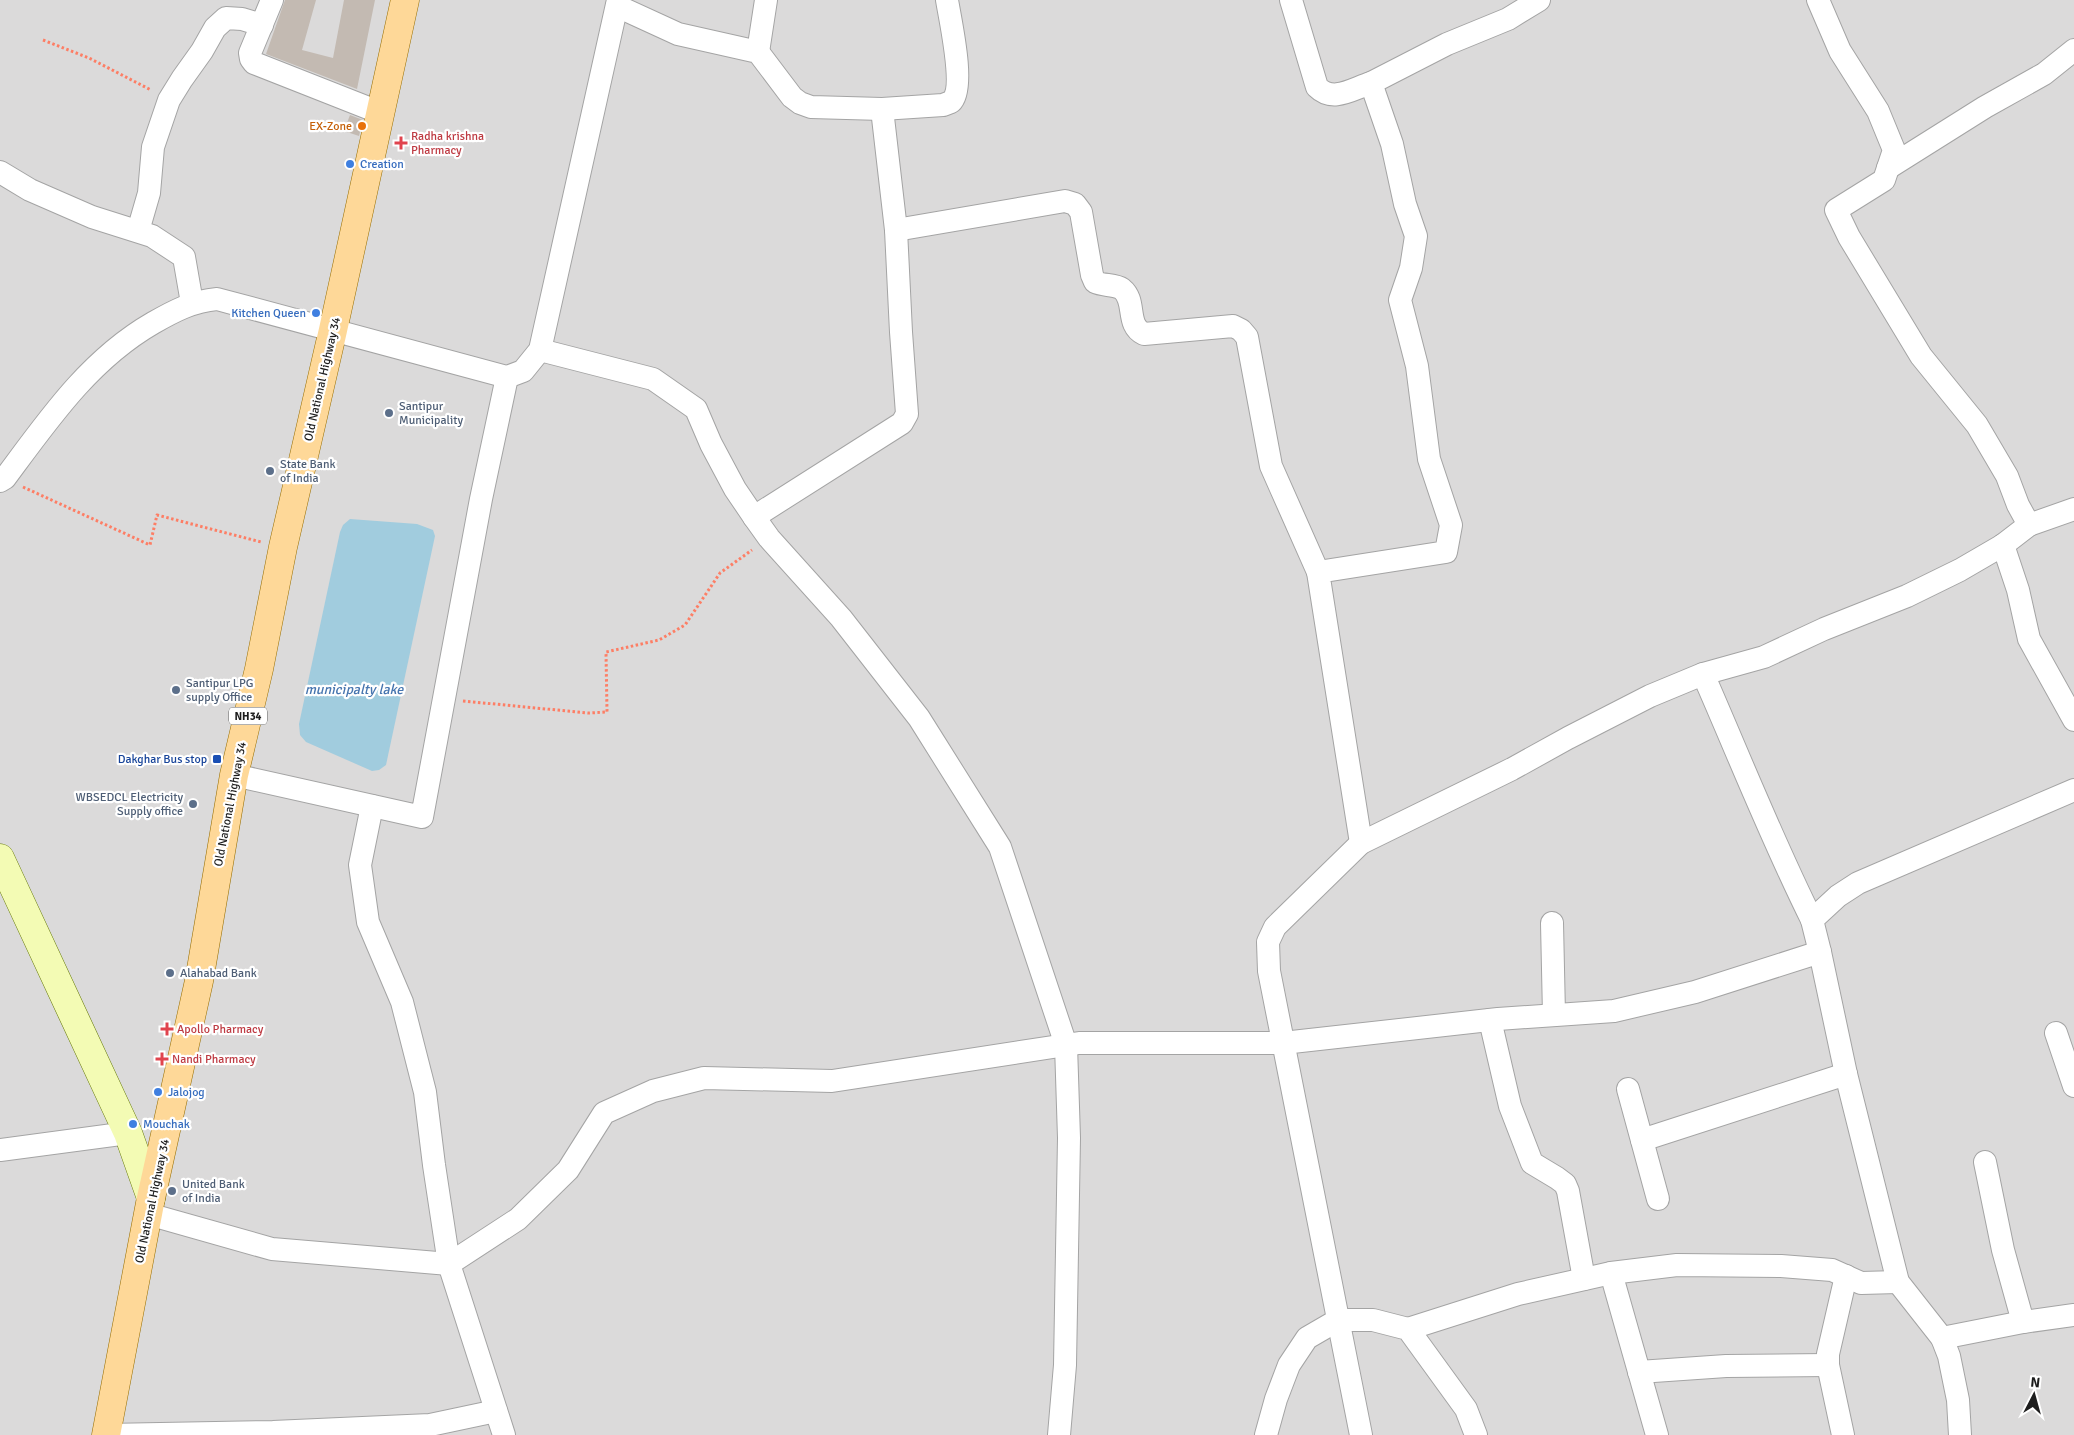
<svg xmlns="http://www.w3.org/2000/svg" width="2074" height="1435" font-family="Signika,sans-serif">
<rect width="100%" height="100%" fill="#efebe2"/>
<rect fill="#dbdada" x="0" y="0" width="2074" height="1435"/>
<path fill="#a1ccde" d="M350,519L417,524L433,530L435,536L386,765L379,770L372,771L306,742L300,735L299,724L340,532L343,525Z"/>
<g fill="#c3bab2">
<path d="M285,0H316L302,50L333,58L344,0H375L357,89L266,54Z"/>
<path d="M350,115L363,120L359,136L344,131Z"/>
</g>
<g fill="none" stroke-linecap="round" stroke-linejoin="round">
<g stroke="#a4a4a4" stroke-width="24">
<g id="street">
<path d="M272,0L250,53L251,59L254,63L381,113"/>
<path d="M1291,0L1317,87C1333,103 1352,89 1371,83"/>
<path d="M617,6L678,34L758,52L792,97L800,103L811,107L882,109"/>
<path d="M758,52L766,0"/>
<path d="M1888,168L1985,107L2044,74L2074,50"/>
<path d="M0,172L30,190L92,217L152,236L184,257L192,303"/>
<path d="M896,230L1065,201L1075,204L1081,212L1092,275L1095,282C1103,286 1115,284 1122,289C1137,301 1125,325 1144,334L1233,326L1241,330L1247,337L1271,466L1318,572"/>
<path d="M138,231L149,193L153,147L169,100L182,79L202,51L215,28L226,18L242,19L262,25"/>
<path d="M540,350L653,379L696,409L711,444L735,489L754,517L769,538L841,618L919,718L1000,847L1066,1045L1069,1138L1065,1365L1059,1435"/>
<path d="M0,481L5,478C48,420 89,360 153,323C174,311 193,301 217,299L507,377L523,371L540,350L618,0"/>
<path d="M754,517L902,423L907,414L901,332L896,230L882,109L943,105C946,104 948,103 951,102C966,89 950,19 947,0"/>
<path d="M2029,525L2074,509"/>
<path d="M2003,545L2018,590L2029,639L2074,720"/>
<path d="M1703,674C1739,756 1772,840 1812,920"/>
<path d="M234,775L422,817L481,499L507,377"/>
<path d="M372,806L360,865L368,922L402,1002L425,1092L434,1165L449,1264L504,1435"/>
<path d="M1361,843L1318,572L1446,552L1451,525L1429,459L1417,366L1400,300L1411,268L1416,236L1405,204L1392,144L1371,83L1447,44L1508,19L1539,0"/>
<path d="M1552,923L1554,1015"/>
<path d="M1820,952L1846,1074L1898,1282L1942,1338L1949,1356L1958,1400L1960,1435"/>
<path d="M1490,1020L1510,1106L1532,1163L1557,1178L1565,1184L1568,1191L1584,1279"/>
<path d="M2056,1033L2074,1086"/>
<path d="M1628,1089L1658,1199"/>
<path d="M1642,1140L1846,1074"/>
<path d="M0,1150L128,1133"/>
<path d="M1985,1162L2003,1250L2023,1322"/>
<path d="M148,1214L272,1249L449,1264L518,1219L568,1170L604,1113L653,1091L704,1078L832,1081L1079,1043H1283L1498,1019L1614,1011L1695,992L1820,952L1812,920L1838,896L1858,883L2074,790"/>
<path d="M1611,1273L1657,1435"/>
<path d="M1408,1329L1518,1294L1611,1273L1677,1265L1781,1266L1832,1270L1861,1283L1898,1282"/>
<path d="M1942,1338L2023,1322L2074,1315"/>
<path d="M1639,1372L1726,1366L1828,1365"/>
<path d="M106,1435L273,1432L430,1425L496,1411"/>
<path d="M1266,1435L1276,1399L1289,1365L1307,1338L1338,1320H1373L1408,1329L1466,1409L1476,1435"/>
<path d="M1361,1435L1269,971L1268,942L1275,927L1361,843L1512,769L1568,738L1650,696L1703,674L1764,657L1824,629L1907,596L1960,570L2003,545L2029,525L2018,505L2007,476L1977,425L1921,356L1849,237L1836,210L1884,180L1894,150L1878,111L1840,51L1818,0"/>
<path d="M1843,1435L1828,1365V1354L1846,1276"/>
</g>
</g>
<g stroke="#627602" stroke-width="29">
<path id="secondary" d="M0,858L128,1133L151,1198"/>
</g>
<g stroke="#966d00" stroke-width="29">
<path id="primary" d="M106,1435L151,1198L199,981L234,775L259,669L283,547L333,330L405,0"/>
</g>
<g stroke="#fd7e65" stroke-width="3" stroke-dasharray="2.5 2.5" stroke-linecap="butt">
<path d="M43,40L89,58L151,90"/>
<path d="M23,487L150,545L157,515L261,542"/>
<path d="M463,701L588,713L607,712L606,652L659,640L685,625L720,573L752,550"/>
</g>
<use href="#street" stroke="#fff" stroke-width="22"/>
<use href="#secondary" stroke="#f3fbb4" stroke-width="28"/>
<use href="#primary" stroke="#fed898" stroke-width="28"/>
</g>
<circle fill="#e8710a" stroke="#fff" stroke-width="2" cx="362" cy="126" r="5"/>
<g fill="#e0444e" stroke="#fff" stroke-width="2">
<path d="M398.5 135.5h5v5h5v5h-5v5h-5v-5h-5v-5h5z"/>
<path d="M164.5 1021.5h5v5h5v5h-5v5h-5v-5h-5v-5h5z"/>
<path d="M159.5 1051.5h5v5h5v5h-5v5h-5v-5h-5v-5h5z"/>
</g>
<g fill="#3f7fe0" stroke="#fff" stroke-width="2">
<circle cx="350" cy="164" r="5"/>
<circle cx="316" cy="313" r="5"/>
<circle cx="158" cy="1092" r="5"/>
<circle cx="133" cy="1124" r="5"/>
</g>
<g fill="#5c6f8a" stroke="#fff" stroke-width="2">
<circle cx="389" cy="413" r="5"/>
<circle cx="270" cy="471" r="5"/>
<circle cx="176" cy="690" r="5"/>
<circle cx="193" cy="804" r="5"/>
<circle cx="170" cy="973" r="5"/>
<circle cx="172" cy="1191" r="5"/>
</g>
<rect fill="#1a4fb4" stroke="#fff" stroke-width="2" x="212" y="754" width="10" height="10" rx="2.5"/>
<g text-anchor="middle" stroke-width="4.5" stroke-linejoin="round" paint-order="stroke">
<rect fill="#fff" stroke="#616161" stroke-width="1" x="229" y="707.5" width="38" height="17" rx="4"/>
<g font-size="11" font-weight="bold" fill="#1d1d1d">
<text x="248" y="720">NH34</text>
</g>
<g font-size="12" fill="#c56008" stroke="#fff" text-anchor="end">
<text x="352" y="130">EX-Zone</text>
</g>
<g font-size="12" fill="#be3a42" stroke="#fff" text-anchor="start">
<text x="411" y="140">Radha krishna<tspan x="411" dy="14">Pharmacy</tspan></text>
<text x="177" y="1033">Apollo Pharmacy</text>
<text x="172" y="1063">Nandi Pharmacy</text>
</g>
<g font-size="12" fill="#366cbe" stroke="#fff" text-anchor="start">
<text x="360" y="168">Creation</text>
<text x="306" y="317" text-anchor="end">Kitchen Queen</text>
<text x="168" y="1096">Jalojog</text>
<text x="143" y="1128">Mouchak</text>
</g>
<g font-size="12" fill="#1d1d1d" stroke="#fff">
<text transform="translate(322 379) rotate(-77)" y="4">Old National Highway 34</text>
<text transform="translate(230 804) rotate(-79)" y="4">Old National Highway 34</text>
<text transform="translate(152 1201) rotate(-78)" y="4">Old National Highway 34</text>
</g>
<g font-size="12" fill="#4e5e75" stroke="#fff" text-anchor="start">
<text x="399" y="410">Santipur<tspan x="399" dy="14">Municipality</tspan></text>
<text x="280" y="468">State Bank<tspan x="280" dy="14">of India</tspan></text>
<text x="186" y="687">Santipur LPG<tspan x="186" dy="14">supply Office</tspan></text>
<text x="183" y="801" text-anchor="end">WBSEDCL Electricity<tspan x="183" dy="14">Supply office</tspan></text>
<text x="180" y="977">Alahabad Bank</text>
<text x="182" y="1188">United Bank<tspan x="182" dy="14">of India</tspan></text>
</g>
<g font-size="12" fill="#164399" stroke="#fff" text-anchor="end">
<text x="207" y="763">Dakghar Bus stop</text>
</g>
<g font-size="14" font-style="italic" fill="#4775af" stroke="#fff">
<text x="354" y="694">municipalty lake</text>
</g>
</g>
<g transform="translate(2034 1395) rotate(6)" stroke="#ffffff" stroke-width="4" paint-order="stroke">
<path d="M0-4L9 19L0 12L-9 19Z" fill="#1d1d1d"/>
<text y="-8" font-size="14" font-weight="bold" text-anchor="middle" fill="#1d1d1d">N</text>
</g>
</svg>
